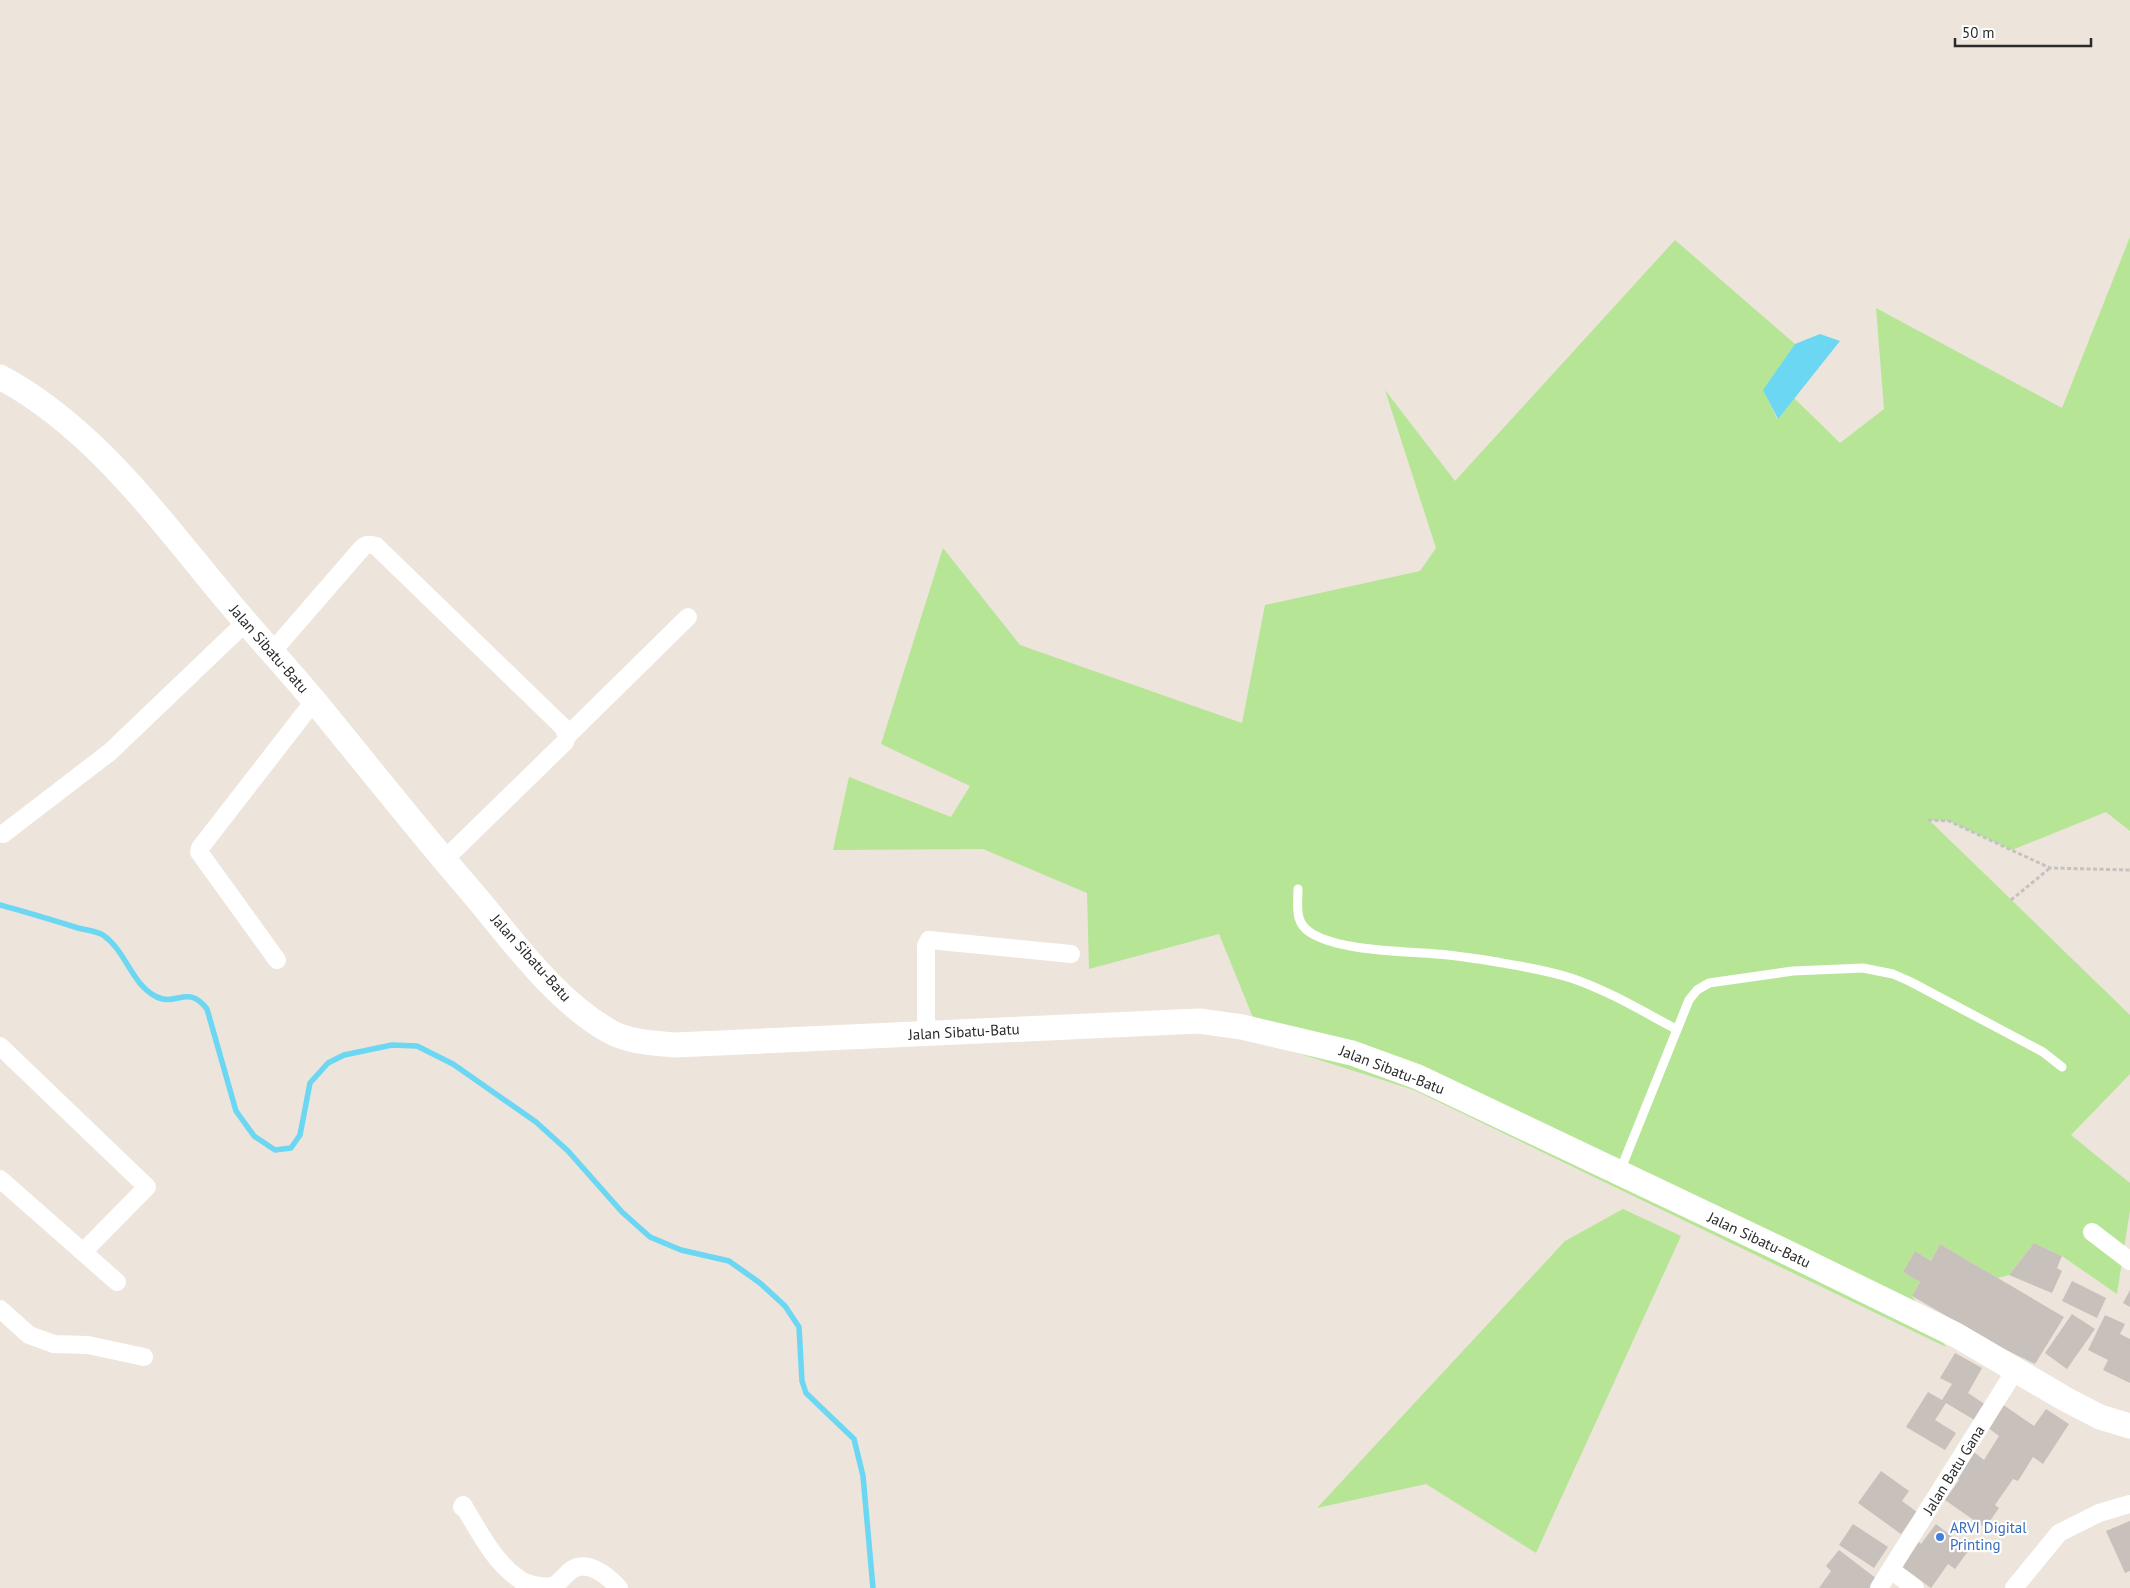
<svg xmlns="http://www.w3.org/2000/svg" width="2130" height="1588" font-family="'PT Sans',sans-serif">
<rect width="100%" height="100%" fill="#ede4db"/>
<g fill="#b6e596">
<path d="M2130,237V831L2106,812L2012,850L1949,821L1929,820L2130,1015V1074L2071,1135L2130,1183V1210L2117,1294L2062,1256L2034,1243L2009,1275L1998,1278L1940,1244L1931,1261L1915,1251L1903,1272L1920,1282L1912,1296L1946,1347L1414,1090L1263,1042L1219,934L1089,969L1087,893L983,849L833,850L849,777L951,817L970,786L881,744L943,548L1020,645L1242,723L1265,605L1420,571L1436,548L1385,390L1455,481L1675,240L1795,344L1764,390L1777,419L1794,398L1840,443L1884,409L1876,308L2062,408Z"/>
<path d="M1623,1209L1681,1236L1536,1553L1426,1484L1317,1508L1565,1241Z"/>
</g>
<path fill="#6bd7f2" d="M1820,334L1840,341L1778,419L1763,390L1795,344Z"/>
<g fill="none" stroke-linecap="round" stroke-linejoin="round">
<path stroke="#6bd7f2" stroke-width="5.5" d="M0,905C26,912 52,920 78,928C85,930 97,931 103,935C126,951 131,983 155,996C176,1008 187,983 207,1009L236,1111L254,1136L275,1150L291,1148L300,1135L310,1083L328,1063L344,1055L392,1045L417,1046L453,1064L536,1122L568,1151L622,1212L650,1237L681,1250L729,1261L760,1283L785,1306L799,1327L802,1381L806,1393L854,1439L863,1476L873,1588"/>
</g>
<g fill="#c8c1bb">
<path d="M2034,1243L2062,1256L2057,1268L2062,1271L2052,1293L2009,1275Z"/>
<path d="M1940,1244L2064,1317L2035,1364L2000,1347L1912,1296L1920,1282L1903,1272L1915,1251L1931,1261Z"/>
<path d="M2072,1281L2106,1298L2097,1318L2062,1301Z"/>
<path d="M2130,1290V1307L2123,1303Z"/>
<path d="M2072,1314L2095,1329L2067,1369L2045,1353Z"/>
<path d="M2105,1315L2125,1324L2120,1334L2130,1339V1383L2103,1370L2108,1360L2088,1350Z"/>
<path d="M1955,1353L1982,1368L1968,1393L1986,1405L1976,1421L1946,1403L1935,1420L1956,1433L1945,1450L1906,1427L1928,1392L1942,1400L1952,1384L1940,1378Z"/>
<path d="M2002,1404L2034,1426L2046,1409L2069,1424L2043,1464L2033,1457L2018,1481L2013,1479L1995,1505L1999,1508L1985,1528L1945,1500L1959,1480L1957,1478L1974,1452L1984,1460L1999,1436L1987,1427Z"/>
<path d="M1881,1471L1909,1491L1902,1501L1917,1512L1901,1534L1858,1503Z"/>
<path d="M2130,1521V1571L2125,1573L2106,1531Z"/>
<path d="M1853,1524L1888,1547L1874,1568L1839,1545Z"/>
<path d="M1936,1524L1969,1550L1955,1569L1948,1564L1931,1588L1901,1566L1919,1542L1921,1544Z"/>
<path d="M1839,1550L1877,1579L1871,1588H1819L1831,1571L1826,1566Z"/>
</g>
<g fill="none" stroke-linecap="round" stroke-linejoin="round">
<g stroke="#c3c3c3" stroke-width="3" stroke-dasharray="4 2.5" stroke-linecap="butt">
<path d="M1928,820L1949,821L2050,868L2130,870"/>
<path d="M2011,900L2050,868"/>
</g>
<g stroke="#fff" stroke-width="9">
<path d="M1298,889C1298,906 1294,923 1311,933C1340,951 1402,951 1437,954C1453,955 1469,958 1485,960C1513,965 1544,969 1571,978C1607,990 1642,1011 1676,1029"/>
<path d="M1620,1171L1689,1000L1697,990L1709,983L1793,971L1863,968L1893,974L1911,982L2043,1052L2062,1067"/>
</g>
<g stroke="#fff" stroke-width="18">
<path d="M271,653L362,548C367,544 370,544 376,546L563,727L567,736L565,742L444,860"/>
<path d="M567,736L688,617"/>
<path d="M3,834L110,752L246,622"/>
<path d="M277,960L199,852L200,848L314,701"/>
<path d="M926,1034V946L929,940L1071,954"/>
<path d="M0,1046L147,1187L83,1252"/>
<path d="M0,1179L117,1282"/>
<path d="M2092,1232L2130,1261"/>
<path d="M0,1309L29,1335L54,1344L88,1345L144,1357"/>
<path d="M462,1507L463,1505C479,1531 493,1561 519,1579C526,1584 542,1588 552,1586C559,1584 564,1576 570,1571C587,1558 608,1576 619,1588"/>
<path d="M1891,1570L1915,1588"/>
<path d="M1879,1588L2016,1369"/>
<path d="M2014,1588L2059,1533L2099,1513L2130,1504"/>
</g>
<path stroke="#fff" stroke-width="25" d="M0,377C94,427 160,520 227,600C256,635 287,668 316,703C367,765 417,829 470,890C511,938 553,999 609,1031C628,1042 653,1043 675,1045L1199,1021L1242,1027L1352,1053L1418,1077L1780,1249L1956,1335L2067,1400L2100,1417L2130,1426"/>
</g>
<circle fill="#3f7fe0" stroke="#fff" stroke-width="2" cx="1940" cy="1537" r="5"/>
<g text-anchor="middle" stroke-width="4.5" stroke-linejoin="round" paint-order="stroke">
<g font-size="15" fill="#2a2a2a" stroke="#fff">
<text transform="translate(269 649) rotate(49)" y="5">Jalan Sibatu-Batu</text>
<text transform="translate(531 958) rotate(48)" y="5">Jalan Sibatu-Batu</text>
<text transform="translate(964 1032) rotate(-3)" y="5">Jalan Sibatu-Batu</text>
<text transform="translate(1392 1070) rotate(21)" y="5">Jalan Sibatu-Batu</text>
<text transform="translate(1759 1240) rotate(25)" y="5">Jalan Sibatu-Batu</text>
<text transform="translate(1954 1470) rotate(-58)" y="5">Jalan Batu Gana</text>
</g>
<g font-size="15" fill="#366cbe" stroke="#fff" text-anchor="start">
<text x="1950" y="1533">ARVI Digital<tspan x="1950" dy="17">Printing</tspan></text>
</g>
</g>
<path d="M1955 38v8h136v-8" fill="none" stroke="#2a2a2a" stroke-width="2.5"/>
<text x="1962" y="38" font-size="15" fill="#2a2a2a" stroke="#ffffff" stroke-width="4" paint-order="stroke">50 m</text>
</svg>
